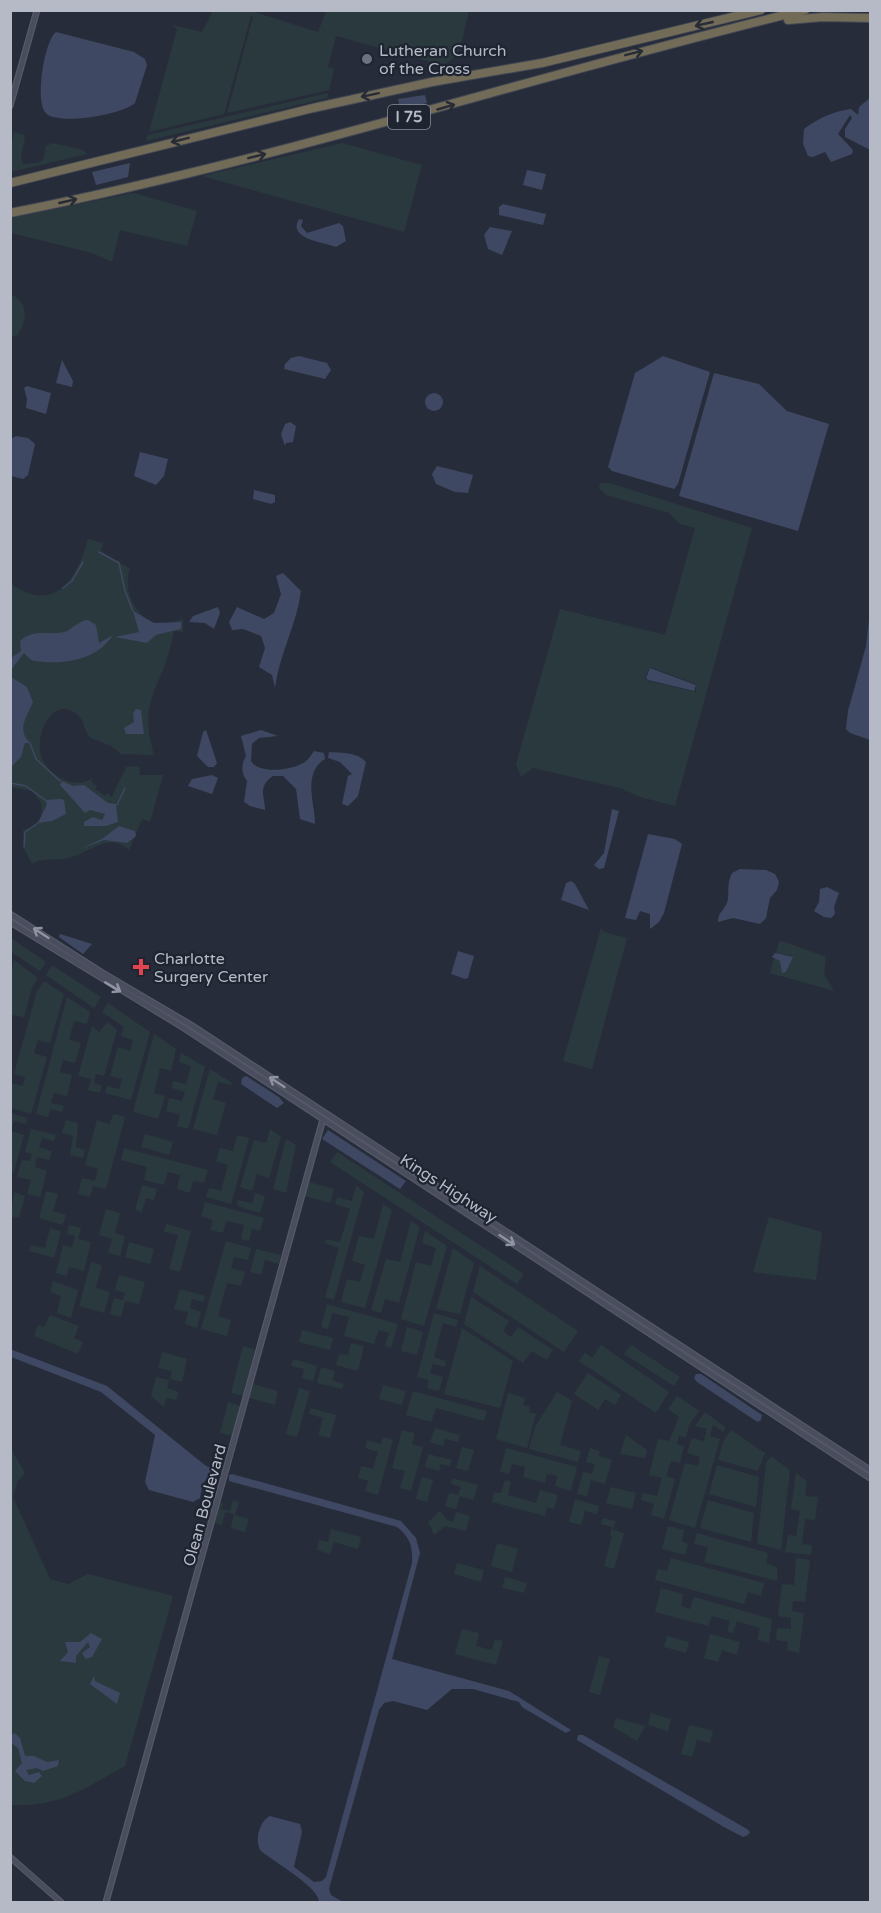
<svg xmlns="http://www.w3.org/2000/svg" width="881" height="1913" font-family="'Varela Round',sans-serif">
<rect width="100%" height="100%" fill="#272c3b"/>
<g fill="#2a393d" fill-rule="evenodd">
<path d="M251,11L318,32L326,11H469C464,28 462,61 442,65L336,36L328,67L334,69L329,90L227,113L253,17L251,16L224,114L149,132L177,29L172,25L202,32L213,11Z"/>
<path d="M328,93L327,98L146,141L148,135Z"/>
<path d="M14,132L25,135L21,158L23,164L38,163L43,160L46,146L53,143L83,150L87,154L11,172V147Z"/>
<path d="M342,143L422,165L404,232L202,176Z"/>
<path d="M134,193L197,211L187,246L120,230L112,262L92,253L11,233V218Z"/>
<path d="M11,294C29,304 27,319 18,335L11,337Z"/>
<path d="M600,483H610L752,528L675,806L640,797L620,788L533,768L521,777L516,764L560,609L665,635L695,528L680,524L669,513L606,495L599,488ZM650,667L696,684V692L648,681L645,678Z"/>
<path d="M88,539L103,543L101,551L130,569C122,590 136,621 160,624C168,624 176,621 183,619V632L174,631C171,644 168,659 162,672C147,706 144,718 154,755L121,754L111,746L91,738C83,731 85,718 74,712C50,698 35,737 41,756C47,775 76,791 93,778L91,782L97,786L95,789L105,796L107,793L112,797L126,767L139,766L140,775H163L150,822L142,819L129,850C108,831 90,853 68,858C54,862 45,856 32,864L24,848L23,830C37,827 44,817 41,803L32,791L11,787V584C56,615 77,578 88,539Z"/>
<path d="M601,928L604,932L627,938L592,1069L563,1061Z"/>
<path d="M11,938L46,962L40,971L11,952Z"/>
<path d="M782,941L826,957L824,974L834,991L770,973L774,958L780,961L786,972L792,956L776,953L779,942Z"/>
<path d="M14,960L38,978L32,988L24,1017L11,1015V972Z"/>
<path d="M52,965L101,997L94,1008L46,975Z"/>
<path d="M44,981L64,994L50,1043L38,1040L34,1053L47,1057L31,1114L11,1108L12,1083L23,1086L25,1077L14,1074L37,991Z"/>
<path d="M67,997L90,1012L87,1024L74,1021L69,1040L81,1043L75,1063L63,1060L60,1072L72,1075L67,1096L54,1093L51,1103L64,1106L62,1112L50,1109L48,1117L36,1114Z"/>
<path d="M108,1003L150,1032L131,1100L105,1093L107,1086L119,1089L122,1079L110,1076L118,1047L130,1051L133,1040L121,1036L124,1027L102,1012Z"/>
<path d="M108,1022L117,1030L104,1076L96,1074L94,1083L102,1086L100,1093L88,1090L91,1079L78,1076L92,1026L99,1032Z"/>
<path d="M154,1034L176,1049L171,1071L160,1068L154,1093L165,1096L158,1119L133,1112Z"/>
<path d="M181,1053L205,1067L188,1129L177,1126L180,1115L166,1111L169,1098L182,1101L185,1092L172,1088L173,1081L186,1084L191,1066L179,1062Z"/>
<path d="M210,1069L232,1083L231,1085L218,1082L213,1099L226,1103L217,1135L193,1129Z"/>
<path d="M11,1113L27,1118L26,1124L14,1121L11,1131L24,1135L14,1172L11,1171Z"/>
<path d="M113,1114L125,1117L106,1189L93,1186L90,1197L78,1194L82,1178L95,1181L98,1169L85,1165L97,1120L110,1124Z"/>
<path d="M66,1120L78,1123L76,1147L85,1150L83,1158L70,1155L73,1136L62,1133Z"/>
<path d="M31,1129L56,1135L54,1141L42,1138L39,1147L52,1151L49,1160L37,1157L35,1167L47,1171L40,1197L27,1194L31,1180L17,1177L22,1160L30,1161L32,1154L25,1152Z"/>
<path d="M270,1129L281,1137L269,1178L257,1174L252,1191L240,1187L254,1140L266,1143Z"/>
<path d="M145,1134L173,1142L169,1155L141,1147Z"/>
<path d="M237,1135L249,1138L231,1204L206,1197L209,1188L221,1191L228,1165L216,1161L220,1148L233,1151Z"/>
<path d="M286,1139L296,1145L286,1193L273,1189Z"/>
<path d="M124,1148L208,1170L204,1183L193,1181L190,1193L177,1189L180,1175L168,1172L164,1185L144,1180L147,1167L121,1160Z"/>
<path d="M337,1152L524,1274L517,1284L330,1162Z"/>
<path d="M309,1182L334,1189L330,1203L305,1196Z"/>
<path d="M142,1185L157,1189L154,1200L146,1198L142,1212L135,1210Z"/>
<path d="M356,1185L364,1192L334,1300L325,1297L339,1248L325,1243L326,1239L340,1242L350,1209L335,1204L337,1197L352,1201Z"/>
<path d="M46,1191L58,1194L53,1211L66,1215L63,1225L39,1218Z"/>
<path d="M14,1192L25,1196L19,1218L11,1216Z"/>
<path d="M255,1193L265,1196L260,1213L237,1206L238,1200L252,1203Z"/>
<path d="M205,1202L264,1218L260,1231L252,1229L249,1241L241,1239L244,1225L226,1221L223,1233L210,1230L213,1220L201,1216Z"/>
<path d="M383,1204L392,1210L365,1308L341,1302L347,1279L360,1282L365,1265L352,1261L359,1236L374,1239Z"/>
<path d="M106,1209L120,1213L115,1233L125,1236L120,1256L108,1253L112,1239L99,1235Z"/>
<path d="M769,1217L822,1232L816,1280L753,1272Z"/>
<path d="M411,1221L420,1227L399,1303L385,1299L381,1313L371,1310L386,1259L400,1262Z"/>
<path d="M166,1224L191,1231L180,1272L169,1269L178,1235L164,1232Z"/>
<path d="M69,1225L81,1228L78,1239L91,1242L84,1271L69,1267L67,1276L56,1273L63,1245L72,1247L75,1236L67,1234Z"/>
<path d="M50,1228L61,1231L54,1258L29,1251L31,1245L45,1248Z"/>
<path d="M425,1231L447,1246L424,1326L401,1319L416,1262L431,1266L436,1248L422,1243Z"/>
<path d="M226,1241L251,1248L248,1260L234,1257L231,1268L245,1272L241,1286L227,1283L218,1316L231,1320L227,1336L201,1329Z"/>
<path d="M129,1242L154,1249L150,1264L125,1257Z"/>
<path d="M453,1248L474,1263L460,1314L436,1309Z"/>
<path d="M256,1249L281,1255L279,1264L265,1260L261,1275L250,1272Z"/>
<path d="M91,1262L102,1265L96,1288L110,1292L104,1313L79,1306Z"/>
<path d="M480,1266L578,1331L564,1352L473,1292Z"/>
<path d="M119,1275L145,1282L139,1304L125,1301L121,1317L110,1314L114,1298L123,1300L125,1293L115,1290Z"/>
<path d="M53,1281L78,1290L71,1318L57,1313L61,1296L50,1292Z"/>
<path d="M180,1289L205,1296L203,1302L192,1299L190,1308L201,1312L197,1328L185,1324L188,1312L174,1309Z"/>
<path d="M471,1297L509,1321L503,1331L511,1337L518,1327L553,1350L547,1360L532,1351L523,1363L464,1324Z"/>
<path d="M327,1304L398,1324L391,1348L385,1346L389,1333L379,1330L374,1344L344,1336L349,1317L332,1313L328,1329L321,1327Z"/>
<path d="M434,1313L458,1320L456,1327L443,1323L434,1357L446,1361L445,1367L433,1364L430,1373L443,1377L439,1391L427,1388L429,1380L417,1377Z"/>
<path d="M50,1315L79,1326L74,1338L83,1342L78,1354L34,1336L38,1325L44,1327Z"/>
<path d="M407,1327L423,1332L417,1355L401,1351Z"/>
<path d="M462,1328L513,1361L500,1408L444,1394Z"/>
<path d="M302,1330L333,1338L330,1350L299,1342Z"/>
<path d="M351,1343L364,1346L358,1371L336,1365L339,1354L348,1355Z"/>
<path d="M601,1345L669,1392L656,1413L579,1361L585,1353L592,1358Z"/>
<path d="M631,1345L680,1377L674,1386L624,1354Z"/>
<path d="M243,1346L255,1350L243,1396L231,1393Z"/>
<path d="M162,1352L187,1359L182,1382L170,1379L172,1371L158,1368Z"/>
<path d="M293,1359L317,1366L313,1381L302,1378L304,1369L291,1366Z"/>
<path d="M321,1367L335,1371L332,1380L344,1384L342,1389L317,1383Z"/>
<path d="M588,1373L621,1395L615,1405L605,1399L598,1410L574,1394Z"/>
<path d="M156,1377L169,1380L167,1388L179,1392L176,1400L166,1398L164,1407L151,1396Z"/>
<path d="M253,1384L278,1391L275,1405L249,1398Z"/>
<path d="M383,1385L406,1391L402,1405L379,1399Z"/>
<path d="M299,1388L310,1391L297,1437L286,1434Z"/>
<path d="M413,1391L487,1411L484,1421L436,1408L431,1422L406,1415Z"/>
<path d="M557,1392L572,1401L560,1445L581,1451L578,1462L529,1449L535,1427Z"/>
<path d="M508,1393L525,1398L523,1405L530,1407L529,1412L536,1414L527,1448L496,1439Z"/>
<path d="M677,1396L699,1411L689,1425L686,1437L679,1436L677,1444L684,1446L680,1463L671,1461L666,1476L675,1479L664,1519L651,1515L654,1504L641,1500L643,1493L657,1496L662,1478L649,1475L658,1439L669,1441L679,1417L668,1409Z"/>
<path d="M228,1402L241,1406L232,1436L220,1433Z"/>
<path d="M311,1408L336,1415L330,1438L318,1435L323,1418L309,1414Z"/>
<path d="M705,1412L726,1428L723,1432L713,1425L710,1436L720,1439L695,1528L669,1520L685,1463L698,1466L700,1457L687,1453L692,1438L704,1441L707,1429L695,1426Z"/>
<path d="M435,1428L460,1435L458,1442L445,1439L443,1446L430,1442Z"/>
<path d="M402,1430L415,1433L412,1444L423,1447L411,1491L400,1488L405,1471L392,1468Z"/>
<path d="M731,1430L765,1453L758,1471L718,1460L723,1442Z"/>
<path d="M626,1435L647,1450L645,1458L620,1454Z"/>
<path d="M383,1437L393,1440L378,1495L365,1491L368,1481L358,1478L361,1466L373,1469L378,1452L365,1448L367,1440L381,1444Z"/>
<path d="M10,1447L25,1473L18,1481L13,1497L50,1579L68,1584L88,1574L173,1596L125,1766C83,1789 61,1807 11,1805Z"/>
<path d="M462,1447L474,1450L468,1471L456,1468Z"/>
<path d="M506,1448L577,1467L571,1491L555,1486L557,1476L547,1474L545,1483L523,1477L525,1467L512,1464L509,1474L500,1472Z"/>
<path d="M590,1448L600,1451L599,1456L612,1460L605,1484L591,1480L587,1496L577,1494L583,1472L592,1474L595,1464L586,1462Z"/>
<path d="M428,1454L452,1460L450,1466L441,1464L439,1471L425,1467Z"/>
<path d="M771,1456L790,1470L781,1550L757,1544L766,1463Z"/>
<path d="M717,1465L759,1477L756,1507L709,1494Z"/>
<path d="M796,1473L807,1481L805,1496L818,1497L815,1520L805,1519L802,1544L812,1545L811,1555L785,1552L788,1535L796,1536L800,1511L791,1509Z"/>
<path d="M422,1477L433,1480L427,1502L416,1499Z"/>
<path d="M452,1478L478,1485L473,1500L460,1496L456,1509L445,1506L449,1493L458,1495L461,1487L451,1484Z"/>
<path d="M505,1480L511,1482L508,1495L536,1503L540,1490L558,1495L554,1509L547,1507L545,1516L492,1502L494,1492L501,1493Z"/>
<path d="M611,1487L636,1493L632,1509L606,1503Z"/>
<path d="M575,1499L599,1506L597,1514L585,1511L581,1525L569,1522Z"/>
<path d="M233,1500L239,1502L235,1515L249,1519L245,1532L231,1528L234,1514L225,1512L222,1525L214,1523L219,1502L223,1503L221,1509L230,1511Z"/>
<path d="M708,1500L754,1513L751,1542L700,1528Z"/>
<path d="M440,1511L447,1520L453,1522L456,1512L470,1516L466,1531L445,1526L434,1535L428,1522Z"/>
<path d="M603,1518L616,1521L613,1530L624,1533L614,1569L604,1566L612,1536L610,1535L612,1527L601,1524Z"/>
<path d="M668,1526L684,1530L682,1541L688,1544L685,1555L662,1549Z"/>
<path d="M331,1529L361,1537L358,1549L334,1542L330,1554L317,1550L319,1540L328,1542Z"/>
<path d="M697,1533L768,1553L766,1563L777,1567V1581L704,1562L708,1547L694,1544Z"/>
<path d="M497,1543L518,1549L512,1572L491,1566Z"/>
<path d="M671,1558L764,1583L761,1596L748,1592L744,1604L655,1580L658,1569L667,1571Z"/>
<path d="M796,1558L810,1560L805,1602L793,1601L792,1611L804,1613L799,1653L787,1650L788,1642L776,1640L777,1628L791,1629V1618L778,1616L782,1584L794,1585Z"/>
<path d="M457,1563L484,1570L481,1582L454,1574Z"/>
<path d="M505,1577L527,1583L524,1593L502,1588Z"/>
<path d="M661,1588L683,1594L681,1606L690,1609L694,1597L772,1619L769,1643L757,1640L760,1628L737,1621L733,1633L727,1631L730,1621L712,1616L708,1626L655,1612Z"/>
<path d="M462,1629L479,1633L476,1646L492,1650L495,1639L503,1641L496,1665L455,1654Z"/>
<path d="M710,1634L740,1642L737,1655L722,1650L718,1662L704,1658Z"/>
<path d="M667,1636L689,1642L686,1653L664,1647Z"/>
<path d="M599,1656L610,1659L600,1695L589,1692Z"/>
<path d="M651,1713L671,1719L668,1731L648,1725Z"/>
<path d="M616,1718L645,1726L637,1741L613,1727Z"/>
<path d="M689,1725L713,1731L710,1743L697,1740L692,1757L681,1754Z"/>
</g>
<g fill="#3e4862">
<path d="M56,32L134,52L145,59L147,65L135,103C122,115 60,125 47,114C34,105 44,41 56,32Z"/>
<path d="M425,95L427,103L400,110L398,99Z"/>
<path d="M870,98V150L845,137V129L852,118L850,115L838,134L853,150L852,154L831,162L825,152L813,157L808,156L803,144L804,129C817,119 834,111 851,109L858,115L859,107Z"/>
<path d="M130,163L128,177L96,185L92,172Z"/>
<path d="M527,170L546,174L542,190L523,185Z"/>
<path d="M503,204L546,214L543,225L499,215V207Z"/>
<path d="M299,219L303,220L301,226L307,233L339,223L343,226L346,241L336,247C323,242 287,239 299,219Z"/>
<path d="M490,227L512,231L502,255L488,249L484,235Z"/>
<path d="M299,356L327,363L331,370L325,379L284,369L285,364L291,358Z"/>
<path d="M663,356L710,372L678,484L674,489L612,471L608,467L635,373Z"/>
<path d="M62,360L73,381L72,387L56,383Z"/>
<path d="M714,373L759,384L787,411L829,424L798,531L679,496Z"/>
<path d="M27,386L51,393L46,414L26,408L27,399L24,388Z"/>
<circle cx="434" cy="402" r="9"/>
<path d="M290,422L296,426L293,442L286,443L285,446L281,434L285,424Z"/>
<path d="M16,436L28,438L35,444L28,475L23,479L11,476V439Z"/>
<path d="M140,452L168,459L164,476L156,485L134,476Z"/>
<path d="M437,466L473,475L468,493L455,492L436,484L432,474Z"/>
<path d="M254,490L275,495V502L271,504L253,499Z"/>
<path d="M283,573L301,591C297,624 279,655 275,688L272,675L259,667L265,648L261,636L243,629L232,630L229,622L237,607L264,619L274,613L281,594L276,576Z"/>
<path d="M218,607L220,613L214,629L205,623L189,622L193,616Z"/>
<path d="M133,611L154,623L181,622V629L156,635L147,643L115,637L139,632Z"/>
<path d="M870,611V740L850,733L846,729L848,711L866,646Z"/>
<path d="M88,620L96,625L99,643L113,635C96,661 63,665 35,661C31,661 27,656 24,653L11,670V658L21,651L20,641C34,627 51,637 67,631C74,627 79,621 88,620Z"/>
<path d="M650,668L696,685L694,691L648,680L646,678Z"/>
<path d="M11,677L27,687L33,702C27,717 16,729 30,743H25L21,757L11,767Z"/>
<path d="M136,709L141,710L144,734H126L124,728L134,722L133,713Z"/>
<path d="M206,730L217,763L214,767H208L197,756L203,732Z"/>
<path d="M261,730L278,736L259,738L252,744L251,761C259,775 293,770 305,762C309,759 311,755 314,751L324,753L325,759C302,773 315,804 315,824L300,819L296,789L283,776H273C257,787 265,796 265,810L250,806L244,802L247,781C241,773 241,764 246,756L241,736Z"/>
<path d="M329,752C342,753 357,752 366,762L358,796L348,806L342,804L348,776L352,774L340,762L328,758Z"/>
<path d="M212,775L218,778L212,794L188,786L192,779Z"/>
<path d="M62,781L73,786L84,785L108,803L116,804L118,822L106,826H84V822L93,817L102,820L105,814L90,810L85,813L60,785Z"/>
<path d="M61,799L64,800L66,814L52,821L38,823L47,804L45,800Z"/>
<path d="M612,809L619,811L604,868L599,869L594,865L604,853Z"/>
<path d="M119,826L135,831L136,836L127,843L104,840L78,850L102,839Z"/>
<path d="M648,834L675,839L682,844L664,913L659,922L650,929V914L640,911L636,920L625,918Z"/>
<path d="M740,869L766,870L775,874L779,882L777,890L770,898L766,918L760,924L733,918L718,922C717,913 727,908 728,899C729,889 727,883 732,873Z"/>
<path d="M571,881L575,884L589,910L561,900L566,883Z"/>
<path d="M827,887L839,893L834,907L835,914L831,918L824,917L814,911L819,902L820,889Z"/>
<path d="M60,934L92,944L83,954L59,937Z"/>
<path d="M458,951L474,956L468,978L465,979L451,974Z"/>
<path d="M775,953L793,957L786,972L782,973L780,961L772,957Z"/>
<path d="M246,1076L279,1097L284,1103L277,1108L241,1084L242,1078Z"/>
<path d="M328,1130L406,1181L400,1189L322,1139Z"/>
<path d="M10,1349L107,1386L206,1466L220,1471L219,1477C201,1480 204,1479 200,1498L193,1502L149,1490L145,1482L155,1435L101,1392L11,1357Z"/>
<path d="M696,1374H701L762,1415L761,1420L758,1422L753,1419L697,1382L694,1378Z"/>
<path d="M232,1474L401,1521L416,1538L420,1553L392,1659L509,1691L571,1730L566,1733L522,1707L519,1702L473,1689H452L427,1710L393,1701L384,1703L379,1710L329,1889L331,1895L343,1902H319C319,1887 274,1862 261,1851C254,1842 259,1821 270,1816L300,1824L302,1832L294,1867L314,1882L322,1881L326,1877L412,1563C413,1547 410,1537 397,1527L229,1481V1475Z"/>
<path d="M91,1633L102,1639L92,1657L86,1659L82,1653L90,1647L88,1642L76,1656V1663L60,1661L68,1652L65,1642H80Z"/>
<path d="M94,1676L95,1681L120,1693L117,1704L90,1684Z"/>
<path d="M15,1733L20,1738L25,1756H34L47,1762L59,1760L58,1766L43,1771L37,1768L26,1770L29,1775L39,1772L42,1776L34,1783L25,1781L15,1771L22,1763L18,1748L11,1743V1735Z"/>
<path d="M578,1735H583L747,1829L750,1832L748,1835L743,1837L724,1827L577,1740Z"/>
</g>
<g fill="none" stroke-linecap="round" stroke-linejoin="round">
<g stroke="#3e4862" stroke-width="1.5">
<path d="M99,552L119,563L125,591L133,611"/>
<path d="M63,588L72,581L83,562"/>
<path d="M30,743L36,759L60,781"/>
<path d="M10,783L26,786L45,800"/>
<path d="M117,805L125,788"/>
<path d="M24,847L25,832L38,823"/>
</g>
<g stroke="#555a67" stroke-width="7">
<g id="secondary">
<path d="M10,106L37,10"/>
<path d="M10,914L101,972L191,1025L870,1470"/>
<path d="M10,922L184,1028L870,1478"/>
<path d="M10,1857L61,1902"/>
<path d="M106,1902L323,1119"/>
</g>
</g>
<g stroke="#424754" stroke-width="10">
<g id="highway">
<path d="M788,20L823,17L870,18"/>
<path d="M10,183L313,108L432,82L542,63L761,10"/>
<path d="M10,213C279,160 539,74 805,10"/>
</g>
</g>
<use href="#secondary" stroke="#494d5e" stroke-width="4.5"/>
<use href="#highway" stroke="#716b58" stroke-width="8"/>
</g>
<defs><path id="oneway-shaft" d="M-6 0H5M1.5-3L5.5 0L1.5 3" fill="none" stroke-width="1.6" stroke-linecap="round" stroke-linejoin="round" transform="scale(1.5)"/></defs>
<g stroke="#272b35">
<use href="#oneway-shaft" transform="translate(704 24) rotate(167)"/>
<use href="#oneway-shaft" transform="translate(634 53) rotate(-14)"/>
<use href="#oneway-shaft" transform="translate(370 95) rotate(168)"/>
<use href="#oneway-shaft" transform="translate(446 107) rotate(-16)"/>
<use href="#oneway-shaft" transform="translate(180 140) rotate(166)"/>
<use href="#oneway-shaft" transform="translate(257 156) rotate(-14)"/>
<use href="#oneway-shaft" transform="translate(68 201) rotate(-13)"/>
</g>
<g stroke="#9094a2">
<use href="#oneway-shaft" transform="translate(41 933) rotate(-147)"/>
<use href="#oneway-shaft" transform="translate(113 987) rotate(31)"/>
<use href="#oneway-shaft" transform="translate(277 1082) rotate(-147)"/>
<use href="#oneway-shaft" transform="translate(507 1240) rotate(33)"/>
</g>
<circle fill="#6b7280" stroke="#1f2431" stroke-width="2" cx="367" cy="59" r="6"/>
<path fill="#e0444e" stroke="#1f2431" stroke-width="2" d="M138 958h6v6h6v6h-6v6h-6v-6h-6v-6h6z"/>
<g text-anchor="middle" stroke-width="4.5" stroke-linejoin="round" paint-order="stroke">
<rect fill="#1f2431" stroke="#898d9a" stroke-width="1.5" x="388" y="105" width="42" height="24" rx="4.5"/>
<g font-size="15" font-weight="bold" fill="#b6bac7">
<text x="409" y="122">I 75</text>
</g>
<g font-size="16" fill="#b6bac7" stroke="#1f2431" text-anchor="start">
<text x="379" y="56">Lutheran Church<tspan x="379" dy="18">of the Cross</tspan></text>
<text x="154" y="964">Charlotte<tspan x="154" dy="18">Surgery Center</tspan></text>
</g>
<g font-size="16" fill="#b6bac7" stroke="#1f2431">
<text transform="translate(449 1188) rotate(33)" y="6">Kings Highway</text>
<text transform="translate(204 1505) rotate(-75)" y="6">Olean Boulevard</text>
</g>
</g>
<rect width="881" height="1913" fill="none" stroke="#b6bac7" stroke-width="24"/>
</svg>
